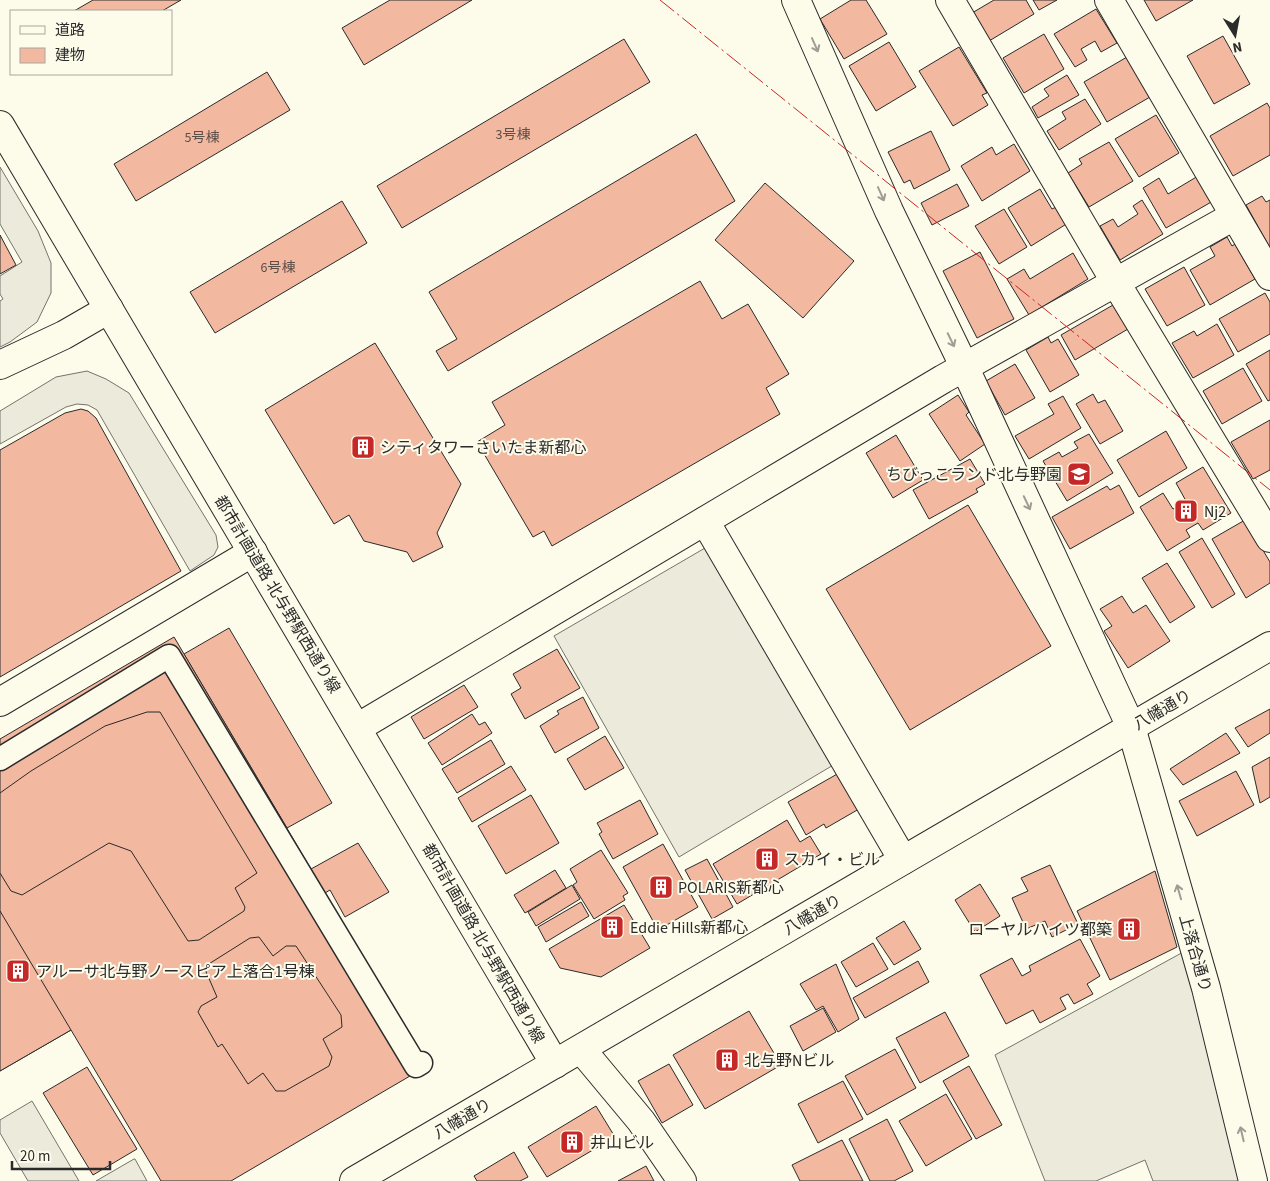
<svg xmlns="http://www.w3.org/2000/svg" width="1270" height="1181" font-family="'Source Sans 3','Noto Sans JP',sans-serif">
<rect width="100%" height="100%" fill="#fdfbea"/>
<g fill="#eceadb" stroke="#74746e">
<path d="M0,167L38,231L51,263V293L37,322L10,342L0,347V301L3,299L0,294V276L22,262L0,224Z"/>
<path d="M87,371L106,379L129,393L216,535L218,547L214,555L190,571L97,410L88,405L77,404L66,407L0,444V411L56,377Z"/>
<path d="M705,548L835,764L679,857L554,636Z"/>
<path d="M1187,950L1244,1181H1153L1145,1160L1096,1181H1045L995,1055Z"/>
<path d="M32,1101L79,1181H28L0,1133V1120Z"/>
<path d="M135,1159L147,1181H96L134,1159Z"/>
</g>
<g fill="#f2b8a0" stroke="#2b2b2b">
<path d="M93,0H181L162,11H74Z"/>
<path d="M390,0H472L364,65L342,28Z"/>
<path d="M851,0H866L887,34L844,59L820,19Z"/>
<path d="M994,0H1026L1034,14L989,41L972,13Z"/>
<path d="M1033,0H1057L1039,10Z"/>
<path d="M1144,0H1193L1156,21Z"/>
<path d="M1096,9L1117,43L1101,52L1095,41L1081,49L1087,60L1075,67L1054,34Z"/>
<path d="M1044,34L1064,69L1024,93L1003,58Z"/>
<path d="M1223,36L1250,84L1214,104L1187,56Z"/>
<path d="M624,39L650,82L402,228L377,186Z"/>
<path d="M889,42L916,87L876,111L849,66Z"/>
<path d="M959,47L987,93L982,95L988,105L953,126L919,71Z"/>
<path d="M1127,57L1150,97L1107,122L1084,82Z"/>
<path d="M267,72L290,110L136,201L114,164Z"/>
<path d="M1067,75L1079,95L1038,118L1032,107L1049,96L1044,89Z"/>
<path d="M1085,99L1101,124L1059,150L1047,131L1066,119L1062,112Z"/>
<path d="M1267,103L1270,108V155L1233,176L1210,136Z"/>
<path d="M1156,115L1179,153L1139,177L1115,139Z"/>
<path d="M931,131L950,170L914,189L910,180L904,183L888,152Z"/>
<path d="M696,134L735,201L448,371L436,351L457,339L429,292Z"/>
<path d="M1109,142L1133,181L1089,207L1068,173L1082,164L1079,159Z"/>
<path d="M1014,144L1030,171L982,201L961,166L992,147L996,155Z"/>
<path d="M1198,176L1213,201L1166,228L1143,188L1159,178L1168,194Z"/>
<path d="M765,183L854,261L803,318L715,240Z"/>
<path d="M957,184L969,206L932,225L921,203Z"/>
<path d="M1040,189L1052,209L1058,206L1068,223L1031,246L1008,208Z"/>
<path d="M1262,196L1266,202L1270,200V248L1246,205Z"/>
<path d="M1142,200L1163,234L1120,260L1100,226L1113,219L1118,227L1138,214L1133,206Z"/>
<path d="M342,201L367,243L215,333L190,292Z"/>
<path d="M1004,209L1027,247L999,264L975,226Z"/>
<path d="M0,235L16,265L0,274Z"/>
<path d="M1227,237L1232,246L1235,244L1255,279L1210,305L1190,270L1215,256L1210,247Z"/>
<path d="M980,252L1014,319L977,338L943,271Z"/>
<path d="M1073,253L1088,279L1029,315L1007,279L1024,269L1030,279Z"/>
<path d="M1184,267L1205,305L1167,326L1145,289Z"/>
<path d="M700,281L722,319L748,304L789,374L766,388L780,414L552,546L544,531L533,537L477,442L505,425L492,402Z"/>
<path d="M1265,293L1270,302V334L1238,352L1219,319Z"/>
<path d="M1113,305L1128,329L1075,360L1061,335Z"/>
<path d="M1217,324L1234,355L1193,378L1172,343L1194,331L1197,336Z"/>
<path d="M1048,337L1051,343L1058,339L1079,375L1050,392L1026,350Z"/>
<path d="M375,343L461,484L437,533L443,547L413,562L407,552L364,541L349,515L334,524L265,410Z"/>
<path d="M1270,350V400L1268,401L1246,364Z"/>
<path d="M1015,364L1035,398L1005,415L986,381Z"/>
<path d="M1243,368L1262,401L1222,424L1203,391Z"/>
<path d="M1093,394L1098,403L1105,400L1123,431L1100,444L1076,404Z"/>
<path d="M958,395L969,412L966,415L985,444L960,461L929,414Z"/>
<path d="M1063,396L1081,428L1029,459L1015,436L1054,414L1048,404Z"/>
<path d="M81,409L88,411L96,418L181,571L0,677V450L65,413Z"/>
<path d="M1270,420V470L1253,479L1231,442Z"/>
<path d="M1166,431L1187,468L1139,497L1117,460Z"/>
<path d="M1089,434L1113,473L1067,501L1043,461L1059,452L1062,457L1078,448L1074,442Z"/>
<path d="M896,435L923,480L893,498L866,453Z"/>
<path d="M970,459L985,484L976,489L978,492L929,519L913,490Z"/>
<path d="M1203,467L1231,513L1203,530L1198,523L1186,530L1190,537L1167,551L1140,507L1163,493L1173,509L1186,501L1176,483Z"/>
<path d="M1119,485L1134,513L1070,549L1052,517L1107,486L1110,490Z"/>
<path d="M968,505L1051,646L910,730L826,589Z"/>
<path d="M1245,520L1270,562V583L1246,598L1212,539Z"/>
<path d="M1202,538L1235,594L1212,608L1179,552Z"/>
<path d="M1167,563L1195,607L1170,623L1142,578Z"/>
<path d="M1122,596L1133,613L1146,605L1170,641L1128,668L1104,631L1112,626L1100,609Z"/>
<path d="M229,628L332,803L287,828L184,654Z"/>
<path d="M174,637L427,1066L231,1181H161L71,1030L0,1071V739Z"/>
<path d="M557,649L580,688L525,719L511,694L521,688L513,674Z"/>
<path d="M464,685L478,707L424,739L411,717Z"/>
<path d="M583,697L599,728L555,753L540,726L559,714L557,711Z"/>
<path d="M1270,709V733L1248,747L1235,728Z"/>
<path d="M147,712H160L257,873L235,888L245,907L244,911L199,940L188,941L131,851L109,843L22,895L11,891L0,873V793L31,771L105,726Z"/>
<path d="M472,714L479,725L485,722L492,733L442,765L428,743Z"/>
<path d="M1226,733L1240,753L1183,785L1170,769Z"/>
<path d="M605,736L624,768L585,790L567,759Z"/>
<path d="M491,740L505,764L457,793L442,769Z"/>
<path d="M1270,757V797L1260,803L1252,767Z"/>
<path d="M511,766L526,790L472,822L458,798Z"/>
<path d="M1236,771L1254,805L1197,836L1179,801Z"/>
<path d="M839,773L859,809L826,828L824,824L806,835L788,802Z"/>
<path d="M531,795L559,843L506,874L478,826Z"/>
<path d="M640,800L658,834L613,859L599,834L602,832L597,823Z"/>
<path d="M787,820L800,842L810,836L821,854L737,904L713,864Z"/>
<path d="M358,843L389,892L345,917L330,890L325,893L311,869Z"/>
<path d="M663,844L698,907L658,930L623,867Z"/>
<path d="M601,850L628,893L623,896L625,900L594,919L573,885L577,882L570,869Z"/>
<path d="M707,859L733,907L712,919L685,870Z"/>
<path d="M1050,865L1078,924L1052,937L1045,921L1026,929L1012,898L1028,891L1021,878Z"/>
<path d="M555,870L566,888L525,913L514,895Z"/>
<path d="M1155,871L1177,947L1110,980L1077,911Z"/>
<path d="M980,884L1000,916L975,932L955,900Z"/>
<path d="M572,885L580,899L536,926L528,912Z"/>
<path d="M581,902L589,916L546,942L538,927Z"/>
<path d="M624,905L650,948L601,977L560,968L549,949Z"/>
<path d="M0,911L71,1030L0,1071Z"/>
<path d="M904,921L921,949L894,965L876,938Z"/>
<path d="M259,937L273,956L286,946H296L341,1015L342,1027L323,1039L332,1057L329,1066L285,1091H276L263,1073L248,1084L222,1044L218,1047L198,1012L201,1006L217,997L204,967L250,938Z"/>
<path d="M1080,939L1100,976L1087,984L1093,994L1074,1004L1068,994L1060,998L1066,1009L1040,1023L1033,1010L1006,1024L980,975L1012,958L1022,976L1031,971L1029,966Z"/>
<path d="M873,943L888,969L856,987L841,962Z"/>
<path d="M918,961L929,982L865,1018L853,998Z"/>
<path d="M836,964L859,1019L838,1032L823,1006L816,1010L800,984Z"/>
<path d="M823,1008L836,1032L803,1051L790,1026Z"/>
<path d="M749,1011L781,1065L705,1109L673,1055Z"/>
<path d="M945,1012L969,1056L920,1083L896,1038Z"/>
<path d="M895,1049L916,1088L867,1115L845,1076Z"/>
<path d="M669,1064L693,1105L662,1123L638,1081Z"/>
<path d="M969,1066L1002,1125L976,1139L943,1081Z"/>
<path d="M87,1067L137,1149L93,1175L43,1093Z"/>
<path d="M843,1081L863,1119L818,1143L798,1104Z"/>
<path d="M946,1094L972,1139L926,1166L899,1121Z"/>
<path d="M596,1106L615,1137L547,1177L528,1147Z"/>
<path d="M887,1119L913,1171L894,1181H870L849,1139Z"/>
<path d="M842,1140L863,1181H800L792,1165Z"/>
<path d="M514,1152L528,1177L520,1181H477L474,1176Z"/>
<path d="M646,1166L654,1181H618Z"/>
</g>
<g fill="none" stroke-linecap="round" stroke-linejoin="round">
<g stroke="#2b2b2b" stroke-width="25">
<path id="pedestrian" d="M0,759L169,656L416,1066L421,1063"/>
</g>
<g stroke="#2b2b2b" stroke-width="30">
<g id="minor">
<path d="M796,0L889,211L964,366L1131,727L1206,988L1253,1181"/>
<path d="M950,0L1116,283L1270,538"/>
<path d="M1109,0L1270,276"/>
<path d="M705,521L903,860"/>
<path d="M357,728L943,379L1234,216"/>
<path d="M581,1049L641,1121L682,1181"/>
</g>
</g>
<g stroke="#2b2b2b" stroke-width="30">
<g id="tertiary">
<path d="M0,125L555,1064"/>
<path d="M0,365L64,335L109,309"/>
<path d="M0,702L253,552"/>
</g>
</g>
<g stroke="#2b2b2b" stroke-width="30">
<path id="secondary" d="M354,1181L1270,646"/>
</g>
<use href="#pedestrian" stroke="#fdfbea" stroke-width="22"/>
<use href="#minor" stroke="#fdfbea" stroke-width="28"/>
<use href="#tertiary" stroke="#fdfbea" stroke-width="28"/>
<use href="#secondary" stroke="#fdfbea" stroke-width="28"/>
<path stroke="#c62828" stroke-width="1" stroke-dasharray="18 4 2.5 4" stroke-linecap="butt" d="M660,0L1270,490"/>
</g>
<defs><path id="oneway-shaft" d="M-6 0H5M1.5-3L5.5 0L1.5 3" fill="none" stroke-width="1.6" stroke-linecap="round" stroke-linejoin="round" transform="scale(1.25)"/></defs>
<g stroke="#9e9d94">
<use href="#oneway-shaft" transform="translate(815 45) rotate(66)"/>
<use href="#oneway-shaft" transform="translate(881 194) rotate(66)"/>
<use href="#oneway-shaft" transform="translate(951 340) rotate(64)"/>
<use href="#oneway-shaft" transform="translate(1027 503) rotate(65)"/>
<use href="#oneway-shaft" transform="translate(1179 892) rotate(-106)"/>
<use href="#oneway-shaft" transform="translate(1242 1134) rotate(-103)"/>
</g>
<defs>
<g id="building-square" transform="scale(1.25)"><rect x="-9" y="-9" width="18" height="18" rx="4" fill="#c62828" stroke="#fdfbea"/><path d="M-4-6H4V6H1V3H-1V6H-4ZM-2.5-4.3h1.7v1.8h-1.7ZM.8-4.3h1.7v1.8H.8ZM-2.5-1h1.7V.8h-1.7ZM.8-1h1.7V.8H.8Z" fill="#fff"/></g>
<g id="school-square" transform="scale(1.25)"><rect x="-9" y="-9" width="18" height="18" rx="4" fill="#c62828" stroke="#fdfbea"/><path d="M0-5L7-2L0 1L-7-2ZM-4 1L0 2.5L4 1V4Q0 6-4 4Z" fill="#fff"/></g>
</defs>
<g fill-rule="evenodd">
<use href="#building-square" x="363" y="447"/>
<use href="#school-square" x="1079" y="474"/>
<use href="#building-square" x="1186" y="511"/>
<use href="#building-square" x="767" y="859"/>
<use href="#building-square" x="661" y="887"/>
<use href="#building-square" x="612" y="927"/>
<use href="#building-square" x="1129" y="929"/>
<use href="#building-square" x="18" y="971"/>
<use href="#building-square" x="727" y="1060"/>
<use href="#building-square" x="572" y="1142"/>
</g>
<g text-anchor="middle" stroke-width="4" stroke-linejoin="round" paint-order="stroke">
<g font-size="14" fill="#5d4e48">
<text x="513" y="139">3号棟</text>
<text x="202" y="142">5号棟</text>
<text x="278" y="272">6号棟</text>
</g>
<g font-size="16" fill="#2b2b2b" stroke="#fdfbea" text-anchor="start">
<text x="380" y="453">シティタワーさいたま新都心</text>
<text x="1062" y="480" text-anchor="end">ちびっこランド北与野園</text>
<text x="1204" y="517">Nj2</text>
<text x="784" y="865">スカイ・ビル</text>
<text x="678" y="893">POLARIS新都心</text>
<text x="630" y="933">Eddie Hills新都心</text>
<text x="1112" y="935" text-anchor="end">ローヤルハイツ都築</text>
<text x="36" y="977">アルーサ北与野ノースピア上落合1号棟</text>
<text x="744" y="1066">北与野Nビル</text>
<text x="590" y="1148">井山ビル</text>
</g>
<g font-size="16" fill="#2b2b2b" stroke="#fdfbea">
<text transform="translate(278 594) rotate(59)" y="6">都市計画道路 北与野駅西通り線</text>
<text transform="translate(1162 709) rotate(-30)" y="6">八幡通り</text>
<text transform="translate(812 914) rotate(-30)" y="6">八幡通り</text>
<text transform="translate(484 943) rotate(60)" y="6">都市計画道路 北与野駅西通り線</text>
<text transform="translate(1196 953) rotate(74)" y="6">上落合通り</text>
<text transform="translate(462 1118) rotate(-30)" y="6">八幡通り</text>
</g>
</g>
<rect x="10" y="10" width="162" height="65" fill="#fdfbea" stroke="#a9a89e"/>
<rect x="20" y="26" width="25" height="8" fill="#fdfbea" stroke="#a9a89e"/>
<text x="55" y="35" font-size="15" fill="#2b2b2b">道路</text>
<rect x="20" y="48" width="25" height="15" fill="#f2b8a0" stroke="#a9a89e"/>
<text x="55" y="60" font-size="15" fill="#2b2b2b">建物</text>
<g transform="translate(1235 35) rotate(169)" stroke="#fdfbea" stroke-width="4" paint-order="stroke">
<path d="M0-4L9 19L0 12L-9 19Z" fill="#2b2b2b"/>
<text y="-8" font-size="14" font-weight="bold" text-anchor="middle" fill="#2b2b2b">N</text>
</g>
<path d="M12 1161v8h98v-8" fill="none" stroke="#2b2b2b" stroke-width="2.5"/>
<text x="20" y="1161" font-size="15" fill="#2b2b2b" stroke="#fdfbea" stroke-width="4" paint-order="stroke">20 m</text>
</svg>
